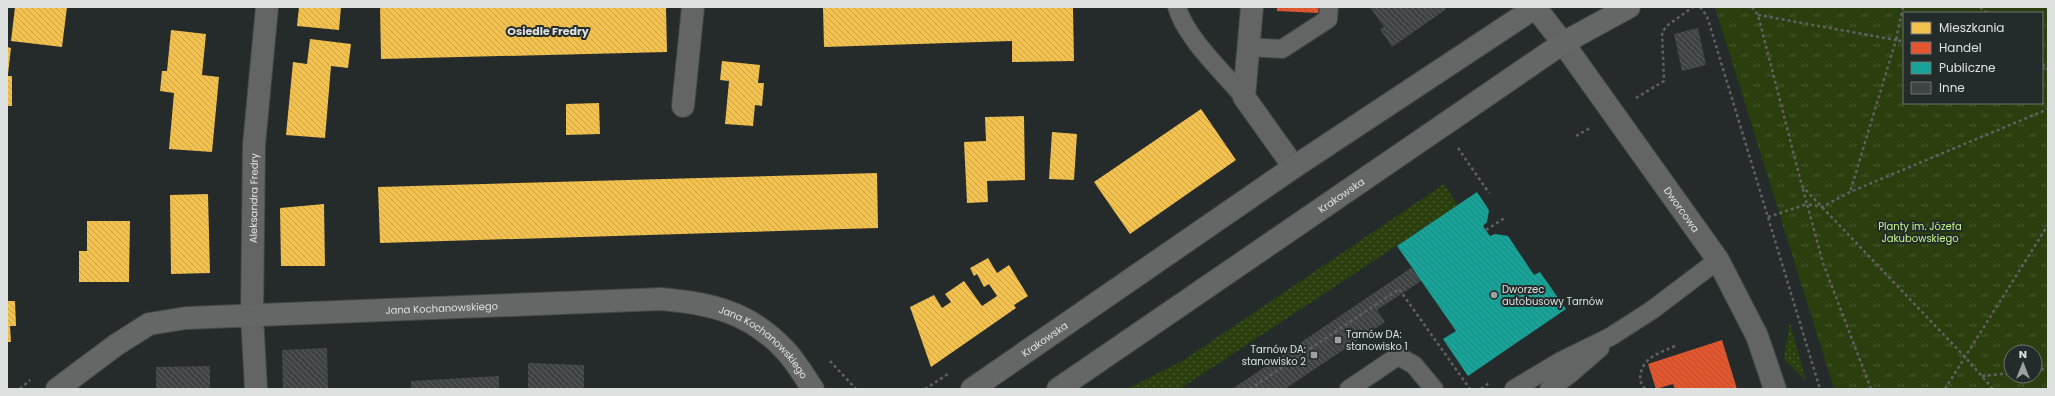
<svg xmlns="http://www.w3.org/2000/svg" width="2055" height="396" font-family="Poppins,sans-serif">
<defs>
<pattern id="grass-dots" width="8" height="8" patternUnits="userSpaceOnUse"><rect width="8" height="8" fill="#2a3e0e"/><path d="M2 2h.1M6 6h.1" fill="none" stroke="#485a31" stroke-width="1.8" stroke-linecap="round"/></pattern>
<pattern id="park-tufts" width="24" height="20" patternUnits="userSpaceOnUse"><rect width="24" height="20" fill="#2a3e0e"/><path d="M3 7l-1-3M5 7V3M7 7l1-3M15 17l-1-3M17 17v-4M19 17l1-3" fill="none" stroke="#485a31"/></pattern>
<pattern id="homes-back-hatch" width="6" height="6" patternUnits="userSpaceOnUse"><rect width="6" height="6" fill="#f2c14e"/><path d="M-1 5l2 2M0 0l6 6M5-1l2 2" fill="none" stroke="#c6a24c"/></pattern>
<pattern id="shops-back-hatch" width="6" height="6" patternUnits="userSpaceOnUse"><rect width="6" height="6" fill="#e4572e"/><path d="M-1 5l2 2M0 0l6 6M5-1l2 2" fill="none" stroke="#b35135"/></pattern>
<pattern id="public-back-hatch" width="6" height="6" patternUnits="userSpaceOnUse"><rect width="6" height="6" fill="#17a398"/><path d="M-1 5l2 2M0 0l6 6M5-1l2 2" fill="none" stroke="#24867f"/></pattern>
<pattern id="building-back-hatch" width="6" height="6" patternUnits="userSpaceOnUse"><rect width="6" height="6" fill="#3f4344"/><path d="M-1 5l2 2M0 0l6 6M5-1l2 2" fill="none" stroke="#5a5e5f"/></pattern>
</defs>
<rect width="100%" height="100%" fill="#252a2a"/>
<g fill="url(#grass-dots)">
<path d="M1444,184L1458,205L1180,389H1127L1184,360Z"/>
<path d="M1790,323L1806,381L1784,359Z"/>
</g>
<path fill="url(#park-tufts)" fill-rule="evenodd" d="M1715,7H2048V389H1845L1844,387L1834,389ZM1904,13H2042V103H1904ZM2011,352H2035V376H2011Z"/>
<g fill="url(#homes-back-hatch)">
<path d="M15,7H67L62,47L11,41Z"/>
<path d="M299,7H341L339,30L297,26Z"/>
<path d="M380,7H666L667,52L381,59Z"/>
<path d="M823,7H1073L1074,61L1012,62V41L824,47Z"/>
<path d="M171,30L206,34L202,75L219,77L212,152L169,149L174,93L160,91L162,71H167Z"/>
<path d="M310,39L351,44L348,68L331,66L325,138L286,135L293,62L307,64Z"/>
<path d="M7,47L11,48L8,74H7Z"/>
<path d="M722,61L760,65L758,83H764L762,106L755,105L753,126L725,124L729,81L720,80Z"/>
<rect x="7" y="76" width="5" height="30"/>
<path d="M599,103L600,134L566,135V104Z"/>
<path d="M1201,109L1236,160L1130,234L1094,182Z"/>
<path d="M1024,116L1025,180L987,181L988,202L967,203L964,142L986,141L985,117Z"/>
<path d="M1052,132L1077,134L1074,180L1049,179Z"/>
<path d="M877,173L878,228L380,243L378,187Z"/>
<path d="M208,194L210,273L171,274L170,195Z"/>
<path d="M324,204L325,266H281L280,208Z"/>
<path d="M87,221H130L129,282H79V251H87Z"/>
<path d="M988,258L997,273L1009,265L1028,296L1014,305L1016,308L931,367L910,307L934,295L942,308L951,302L945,294L964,281L982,306L997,296L989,284L984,287L977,274L974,276L970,268Z"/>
<path d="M7,301H15L16,326H10L11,342H7Z"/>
</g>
<g fill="url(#shops-back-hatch)">
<path d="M1277,7H1319L1318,13L1277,11Z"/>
<path d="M1722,340L1737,389H1675L1673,384L1656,389L1648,364Z"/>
</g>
<path fill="url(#public-back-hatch)" d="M1477,192L1489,210L1487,222L1483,226L1490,236L1495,234L1508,236L1534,275L1540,272L1566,309L1468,376L1443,339L1456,331L1397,246Z"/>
<g fill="url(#building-back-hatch)">
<path d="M1370,7H1446L1445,10L1392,47L1380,29L1384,27Z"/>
<path d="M1698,28L1706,65L1682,71L1674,34Z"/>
<path d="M1411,268L1421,281L1377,310L1385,322L1285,389H1232Z"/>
<path d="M327,348L328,389H283L282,350Z"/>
<path d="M528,363L584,365V389H528Z"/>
<path d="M210,366V389H156V367Z"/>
<path d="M499,376V389H411V381Z"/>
</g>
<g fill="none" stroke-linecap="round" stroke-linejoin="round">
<g stroke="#434746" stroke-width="20">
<g id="lane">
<path d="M1177,7C1185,37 1224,73 1244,97"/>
<path d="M1249,47L1282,49L1328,19L1329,7"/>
<path d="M1349,389L1398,356L1414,365L1434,389"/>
<path d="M1514,389L1561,361L1610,337L1652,310L1718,260"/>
<path d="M1549,389L1570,374L1600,348"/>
</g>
</g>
<g stroke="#434746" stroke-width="24">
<g id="street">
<path d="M1252,7L1244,97L1294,167"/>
<path id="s1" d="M1535,7L1563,43L1718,260L1757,336L1775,389"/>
<path d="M683,106L693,7"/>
<path id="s2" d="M256,389L252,316L254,145L267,7"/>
</g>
</g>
<g stroke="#434746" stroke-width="24">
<g id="secondary">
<path id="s3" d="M57,389L116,345L149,324L186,318L661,299C710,303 749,312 784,349C795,360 804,376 813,389"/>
<path id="s4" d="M972,389L1294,167L1536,7"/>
<path id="s5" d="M1058,389L1563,43L1629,7"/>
</g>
</g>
<g stroke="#606262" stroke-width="2.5" stroke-dasharray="3 3" stroke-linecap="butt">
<path d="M1700,7L1707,16L1820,389"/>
<path d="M1752,7L1758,15L1802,186L1965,357L1993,389"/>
<path d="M1903,7L1896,40L1904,42"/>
<path d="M1980,7L1987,13"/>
<path d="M1758,15L1896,40L1850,192"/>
<path d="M2042,64L2048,70L2042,68"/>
<path d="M1636,98L1664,81L1662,32L1668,25L1693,7"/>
<path d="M1576,136L1590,128"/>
<path d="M1458,148L1489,193"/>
<path d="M1768,217L1807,204L1802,186"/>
<path d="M1486,230L1506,217"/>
<path d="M830,361L856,389"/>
<path d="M2035,370L2048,369"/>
<path d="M1982,376L2011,373"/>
<path d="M20,389L30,380"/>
<path d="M925,389L948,374"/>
<path d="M1250,389L1399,289L1470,389"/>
<path d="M1481,389L1489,383"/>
<path d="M1645,389L1640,381C1640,358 1657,354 1675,346"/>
<path d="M1871,389L1823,263L1807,204L1822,207L1850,192L2048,109"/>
<path d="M1945,389L2048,225"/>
</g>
<use href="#lane" stroke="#626564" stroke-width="18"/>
<use href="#street" stroke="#626564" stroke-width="22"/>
<use href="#secondary" stroke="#656666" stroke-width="22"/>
</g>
<g fill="#9da2a1" stroke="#242b2b" stroke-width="1.5">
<circle cx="1494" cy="295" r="4"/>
<rect x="1334" y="336" width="8" height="8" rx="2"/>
<rect x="1310" y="351" width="8" height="8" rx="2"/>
</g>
<g text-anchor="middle" stroke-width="4" stroke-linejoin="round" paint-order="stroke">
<g font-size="10" fill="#dde2e1" stroke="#242b2b">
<text dy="4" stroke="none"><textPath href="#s5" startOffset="343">Krakowska</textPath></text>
<text dy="4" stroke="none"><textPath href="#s2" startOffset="191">Aleksandra Fredry</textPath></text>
<text dy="4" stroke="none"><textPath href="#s1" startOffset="250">Dworcowa</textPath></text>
<text dy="4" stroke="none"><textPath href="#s3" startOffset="406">Jana Kochanowskiego</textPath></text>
<text dy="4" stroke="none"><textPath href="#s4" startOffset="88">Krakowska</textPath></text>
<text dy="4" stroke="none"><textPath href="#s3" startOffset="741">Jana Kochanowskiego</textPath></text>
</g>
<g font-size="10" fill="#c2f589" stroke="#242b2b">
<text x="1920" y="230">Planty im. Józefa<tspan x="1920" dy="12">Jakubowskiego</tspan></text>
</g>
<g font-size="10" fill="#dde2e1" stroke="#242b2b" text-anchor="start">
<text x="1502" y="293">Dworzec<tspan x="1502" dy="12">autobusowy Tarnów</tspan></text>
<text x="1346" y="338">Tarnów DA:<tspan x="1346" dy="12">stanowisko 1</tspan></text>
<text x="1306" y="353" text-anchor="end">Tarnów DA:<tspan x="1306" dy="12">stanowisko 2</tspan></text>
</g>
<g font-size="11" font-weight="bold" fill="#dde2e1" stroke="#242b2b">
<text x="548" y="35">Osiedle Fredry</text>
</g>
</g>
<rect width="2055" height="396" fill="none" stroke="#dde2e1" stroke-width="16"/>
<rect x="1903" y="12" width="140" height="92" fill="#242b2b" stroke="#6e7474"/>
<rect x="1911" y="22" width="20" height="12" fill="#f2c14e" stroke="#6e7474"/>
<text x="1939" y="32" font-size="12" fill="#dde2e1">Mieszkania</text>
<rect x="1911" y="42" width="20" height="12" fill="#e4572e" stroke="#6e7474"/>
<text x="1939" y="52" font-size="12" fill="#dde2e1">Handel</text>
<rect x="1911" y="62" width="20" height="12" fill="#17a398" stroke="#6e7474"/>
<text x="1939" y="72" font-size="12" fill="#dde2e1">Publiczne</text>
<rect x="1911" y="82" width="20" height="12" fill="#3f4344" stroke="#6e7474"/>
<text x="1939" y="92" font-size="12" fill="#dde2e1">Inne</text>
<g transform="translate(2023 364)"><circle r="19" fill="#242b2b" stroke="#6e7474"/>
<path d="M0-3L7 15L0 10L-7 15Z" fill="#9da2a1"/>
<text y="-6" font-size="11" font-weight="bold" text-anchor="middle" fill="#dde2e1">N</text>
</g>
</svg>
